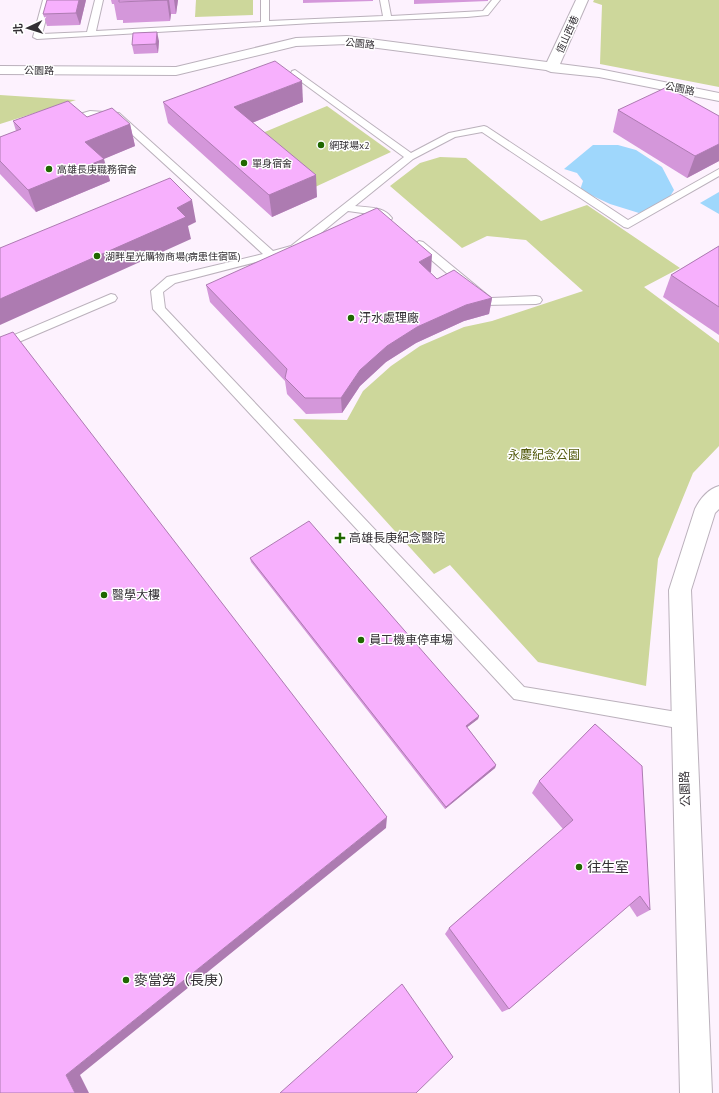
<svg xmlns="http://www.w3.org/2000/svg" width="719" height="1093" font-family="'PT Sans','Noto Sans TC',sans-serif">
<rect width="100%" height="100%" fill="#fdf2fe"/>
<g fill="#cdd79b">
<path d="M196,0H253V15L195,17Z"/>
<path d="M594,0H719V87L600,64L602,5L593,2Z"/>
<path d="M0,95L76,100L0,124Z"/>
<path d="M327,106L391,152L315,187L253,137Z"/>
<path d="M440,157L466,158L541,221L587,205L680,268L644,287L719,343V446L693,473L658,559L646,686L538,662L450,565L434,574L293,419L347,420L363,391L391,366L420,346L464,327L492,321L583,291L526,240L487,236L462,248L390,186L420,163Z"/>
</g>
<g fill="#9fd7fc">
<path d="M593,145H618L636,150L662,167L674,190L669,198L656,209L639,213L610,204L580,190L583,181L577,173L564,169Z"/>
<path d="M719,192V214L700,203Z"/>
</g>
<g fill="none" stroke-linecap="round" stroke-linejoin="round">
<g stroke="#bbb1bc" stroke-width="2">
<g id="lane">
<path d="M43,0H51L42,34L87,32L95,0H103L96,31L261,22V0H269V21L383,16L380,0H388L391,16L483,11L492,0H500L488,15L467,17L313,23L37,39L33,37Z"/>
<path d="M295,70L411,153L449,133L484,126L487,127L628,220L719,169V176L628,228L624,227L482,132L455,137L413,159L355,206C369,208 383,206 392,218L391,220H383L377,215L348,211L299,251L175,283L163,292L165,308L524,687L683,713L689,716L691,721L689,726L683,729L514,699L153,309L151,291L167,277L263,254L114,118L90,117L66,124L61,121L63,119L90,111L119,113L273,251L291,246L404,157L292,75L291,73L292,71Z"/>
<path d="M419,241L423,242L491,298L536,296L540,297L542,300L540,303L536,304L484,305L415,246L414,244Z"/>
<path d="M111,294L115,295L117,298L115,301L0,350V341Z"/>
</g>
</g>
<g stroke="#bbb1bc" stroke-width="2">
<g id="street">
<path d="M576,0H588L560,64L599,69L719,93V101L599,77L551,72L546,70L347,44L296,46L176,75L0,74V66L176,67L296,38L347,36L547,62Z"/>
<path d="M719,486V509L715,513L691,590L712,1093H680L669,590L695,509C700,499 708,489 719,486Z"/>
</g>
</g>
<use href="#lane" fill="#fff" fill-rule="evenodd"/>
<use href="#street" fill="#fff" fill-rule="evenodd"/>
</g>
<g fill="#d497da">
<path d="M86,0L80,25L47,26L43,14Z"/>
<path d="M111,0H178L176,14H171L170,21L123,23V20H117L114,4H112Z"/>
<path d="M303,0H373V1L303,3Z"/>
<path d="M414,0H488V1L414,4Z"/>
<path d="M159,41L158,53L134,54L132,45Z"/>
<path d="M163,102H303L252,123L317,197L272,217L168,123Z"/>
<path d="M618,110L719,116V161L687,178L613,132Z"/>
<path d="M87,117L130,124L135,146L103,159L110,181L36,212L0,174V137L16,131L13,121Z"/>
<path d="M719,246V335L663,297L671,275Z"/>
<path d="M430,272L437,279L492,298L489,314L464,321L416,343L386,362L360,386L342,413L306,414L287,394L285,381L210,302L206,285L431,272Z"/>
<path d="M250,558L479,716L478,719L467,727L496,765L495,768L445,809L251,562Z"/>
<path d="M595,724L650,910L637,917L629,905L509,1009L502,1012L445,934L449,928L563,829L532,793L539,781Z"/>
</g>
<g fill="#ad7bb1">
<path d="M79,0H86L80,25L76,13Z"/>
<path d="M167,0H169L171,14L170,21Z"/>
<path d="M174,0H178L176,14Z"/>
<path d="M157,32L159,41L158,53L156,44Z"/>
<path d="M302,81L303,102L237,129L234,107Z"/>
<path d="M130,124L135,146L92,164L85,142Z"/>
<path d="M719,144V161L687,178L695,156Z"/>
<path d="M104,159L110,181L36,212L28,190Z"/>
<path d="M316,175L317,197L272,217L269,195Z"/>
<path d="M192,200L196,222L188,226L191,239L0,325V299Z"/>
<path d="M432,255L431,272L418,278L419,262Z"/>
<path d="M492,298L489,314L464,321L416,343L386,362L360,386L342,413L341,398L360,370L387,346L417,327L466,305Z"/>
<path d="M479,716L478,719L465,729L466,726Z"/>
<path d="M496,765L495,768L445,809L446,807Z"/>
<path d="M387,817L386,828L80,1075L89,1093H75L66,1075Z"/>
</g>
<g fill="#f7b0fd" stroke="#ad7bb1">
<path d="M47,0H79L76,13L43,14Z"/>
<path d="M119,0H167L119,2Z"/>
<path d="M157,32L156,44L132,45L133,33Z"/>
<path d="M275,61L302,81L234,107L316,175L269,195L163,102Z"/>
<path d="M667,87L719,116V144L695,156L618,110Z"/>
<path d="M68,101L87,117L112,108L130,124L85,142L104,159L28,190L0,161V137L21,129L13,121Z"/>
<path d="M170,178L192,200L177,208L186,217L0,299V248Z"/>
<path d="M377,208L432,255L419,262L437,279L454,270L492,298L466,305L417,327L387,346L360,370L341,398H305L285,378L287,369L206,285Z"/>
<path d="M719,246V307L671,275Z"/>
<path d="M13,332L387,817L66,1075L75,1093H0V337Z"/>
<path d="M309,521L479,716L466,726L496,765L446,807L250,558Z"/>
<path d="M595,724L642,766L650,910L640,896L509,1009L449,928L573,820L539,781Z"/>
<path d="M402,984L453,1057L416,1093H280Z"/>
</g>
<g fill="#1f6700" stroke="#fff" stroke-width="1.5">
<circle cx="321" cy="145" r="4"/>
<circle cx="244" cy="163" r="4"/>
<circle cx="49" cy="169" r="4"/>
<circle cx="97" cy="256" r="4"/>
<circle cx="351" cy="318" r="4"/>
<path d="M338 532h4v4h4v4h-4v4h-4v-4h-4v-4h4z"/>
<circle cx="104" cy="595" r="4"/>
<circle cx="361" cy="640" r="4"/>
<circle cx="579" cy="867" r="4"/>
<circle cx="126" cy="980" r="4"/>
</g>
<g text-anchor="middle" stroke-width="3" stroke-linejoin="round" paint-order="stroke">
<g font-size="10" fill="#332f34" stroke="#fff">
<text transform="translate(567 34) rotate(-66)" y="4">恆山西巷</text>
<text transform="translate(360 43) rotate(6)" y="4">公園路</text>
<text transform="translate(39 70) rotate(1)" y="4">公園路</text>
<text transform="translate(680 88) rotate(11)" y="4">公園路</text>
</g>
<g font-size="10" fill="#332f34" stroke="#fff" text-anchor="start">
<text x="329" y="149">網球場x2</text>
<text x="252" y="167">單身宿舍</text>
<text x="57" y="173">高雄長庚職務宿舍</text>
<text x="105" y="260">湖畔星光購物商場(病患住宿區)</text>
</g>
<g font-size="12" fill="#332f34" stroke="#fff" text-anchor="start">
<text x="359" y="322">汙水處理廠</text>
<text x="349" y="542">高雄長庚紀念醫院</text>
<text x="112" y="599">醫學大樓</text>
<text x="369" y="644">員工機車停車場</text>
</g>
<g font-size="12" fill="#535a0d" stroke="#fff">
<text x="544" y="459">永慶紀念公園</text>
</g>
<g font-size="12" fill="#332f34" stroke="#fff">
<text transform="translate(685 789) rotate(-92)" y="4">公園路</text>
</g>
<g font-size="14" fill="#332f34" stroke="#fff" text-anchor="start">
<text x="587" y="872">往生室</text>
<text x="134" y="985">麥當勞（長庚）</text>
</g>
</g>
<g transform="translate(28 28) rotate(266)" stroke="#ffffff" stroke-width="3" paint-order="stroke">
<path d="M0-3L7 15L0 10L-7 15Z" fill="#332f34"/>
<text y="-6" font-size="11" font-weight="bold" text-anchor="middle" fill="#332f34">北</text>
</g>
</svg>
